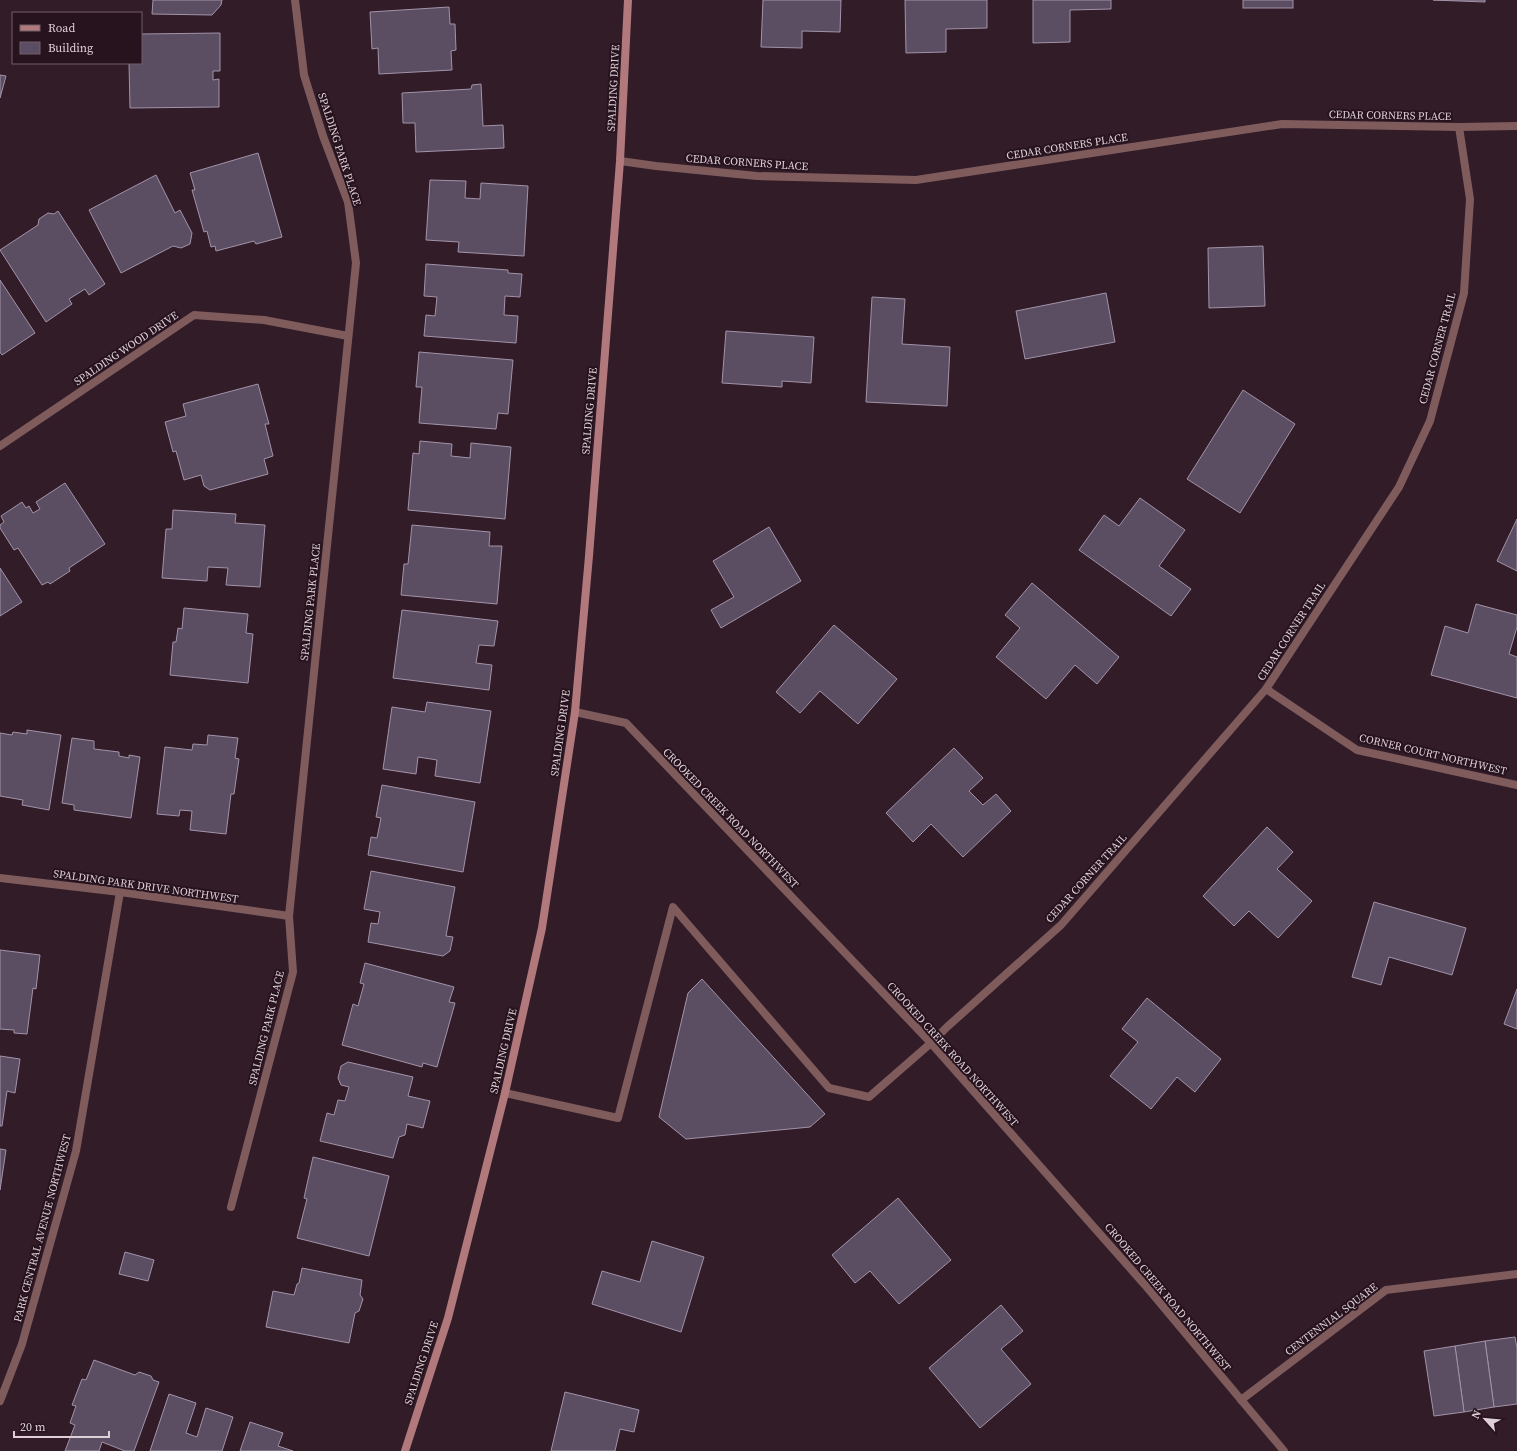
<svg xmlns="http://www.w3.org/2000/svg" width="1517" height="1451" font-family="'Source Serif 4',serif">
<rect width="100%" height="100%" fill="#311c28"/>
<g fill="#5b4d62" stroke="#a393aa">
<path d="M153,0H222L221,5L212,15L152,14Z"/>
<path d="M763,0H841L840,32L802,31V48L761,47Z"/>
<path d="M905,0H987V28L946,29V52L906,53Z"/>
<path d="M1033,0H1111V9L1070,10V42L1033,43Z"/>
<rect x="1243" y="0" width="50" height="8"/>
<path d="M1433,0H1485V2Z"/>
<path d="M449,7L450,24H455L456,50L451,51L452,70L379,74L378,48L372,49L370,12Z"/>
<path d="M220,33V71H213V80L219,79V107L130,108L129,63H141V34Z"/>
<path d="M0,75L6,76L0,98Z"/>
<path d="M481,84L483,126L503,125L504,148L416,152L415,123H403L402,93L471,89L472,85Z"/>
<path d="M258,153L282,237L256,244L254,241L216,251L215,246L211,247L207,231L204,232L192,190H195L190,173Z"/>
<path d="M156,175L175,213L180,210L192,233L190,244L181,248L173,246L121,273L89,210Z"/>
<path d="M430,180L466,181L465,198L480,199L481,183L528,186L524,256L458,252L459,242L426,240Z"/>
<path d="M58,211L105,284L89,295L85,289L69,299L72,304L46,322L0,250L38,225L39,219L48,213L54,214Z"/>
<path d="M1263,246L1265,306L1209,308L1208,248Z"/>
<path d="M426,264L508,270V273L522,274L520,297L505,296L504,315L518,316L516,343L424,336L426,315L435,316L437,297L424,296Z"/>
<path d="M0,280L35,333L2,355L0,352Z"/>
<path d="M1106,293L1115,342L1025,359L1016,311Z"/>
<path d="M872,297L905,299L902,344L950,347L947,406L866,402Z"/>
<path d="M726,331L814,337L811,383L782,381V387L722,383Z"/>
<path d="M419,352L513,360L508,414L498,413L496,429L419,423L422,387H416Z"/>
<path d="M258,384L269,424H265L273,456L264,459L268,474L210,490L204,486L201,475L184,480L176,451L173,452L165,422L186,416L183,404Z"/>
<path d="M1243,390L1295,424L1240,513L1187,479Z"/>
<path d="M420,441L452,444L451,456L470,458L471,443L511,447L505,519L408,510L413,453L419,454Z"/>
<path d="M65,483L105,544L69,568L70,571L50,584L48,582L42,585L18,548L14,550L0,528V525L4,522L1,516L22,502L26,508L29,506L33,513L40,509L36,502Z"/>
<path d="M1140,498L1185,530L1159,566L1191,589L1171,616L1079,550L1104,515L1119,526Z"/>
<path d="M173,510L236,514L235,523L265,525L260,587L226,585L228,568L208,567L207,581L162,578L166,529H172Z"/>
<path d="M1517,519V571L1497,561Z"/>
<path d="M412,525L490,532L489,546H502L497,604L401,595L404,564H408Z"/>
<path d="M769,527L801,581L721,628L711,610L734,597L713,561Z"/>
<path d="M0,568L22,602L0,616Z"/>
<path d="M1032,583L1119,657L1097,684L1075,665L1046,699L996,657L1020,628L1005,615Z"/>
<path d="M1476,604L1517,615V627L1509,654L1517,657V698L1431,675L1445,626L1468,633Z"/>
<path d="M184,608L248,614L246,633L253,634L248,683L170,675L173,642H176L178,628L182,629Z"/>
<path d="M402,610L498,621L494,646L479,645L476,663L492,665L489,690L393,678Z"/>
<path d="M834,625L897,679L858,724L820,691L800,713L776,692Z"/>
<path d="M427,702L491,711L480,783L435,776L437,760L418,757L416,774L383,769L392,707L425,712Z"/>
<path d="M27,730L61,735L49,810L22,805L23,800L0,796V733L12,735L13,732L27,734Z"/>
<path d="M208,735L238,738L235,758L239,759L234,794H231L226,834L190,830L192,811L180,810L179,816L157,814L165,747L192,750L193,744L207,745Z"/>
<path d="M72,738L94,741V749L119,752V756L129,758V755L140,757L131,818L74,810V805L62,803Z"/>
<path d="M954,748L983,778L969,791L983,805L996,794L1011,811L963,857L931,824L913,842L886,813Z"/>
<path d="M382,785L475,802L463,872L368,855L371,837L377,838L381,818L376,817Z"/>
<path d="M1267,827L1293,852L1277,869L1312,901L1278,938L1249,911L1234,926L1203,896Z"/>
<path d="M371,871L455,887L446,936L453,937L450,951L443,956L368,942L371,923L378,924L380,912L364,909Z"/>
<path d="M1374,902L1466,928L1452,975L1389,957L1381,985L1352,977Z"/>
<path d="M0,950L40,955L36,989L33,988L27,1034L14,1033V1030L0,1029Z"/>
<path d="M365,963L454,987L449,1002L455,1003L437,1067L423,1063L422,1067L342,1045L353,1004L358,1006L364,984L360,983Z"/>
<path d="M702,979L825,1114L810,1127L686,1139L659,1117L688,993Z"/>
<path d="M1517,989V1029L1504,1024Z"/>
<path d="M1147,998L1221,1059L1195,1092L1177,1077L1151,1109L1110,1076L1138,1042L1122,1029Z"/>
<path d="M0,1056L20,1059L15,1093L7,1091L2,1126H0Z"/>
<path d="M348,1062L413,1077L408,1096L430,1101L423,1128L407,1124L405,1135L399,1137L393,1158L320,1141L327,1113L334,1115L338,1100L345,1101L349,1087L341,1085L338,1078L341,1066Z"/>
<path d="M0,1149L6,1150L0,1190Z"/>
<path d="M313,1157L389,1176L369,1256L297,1238L307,1199L304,1198Z"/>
<path d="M898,1198L951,1260L899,1304L870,1271L855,1283L832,1255Z"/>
<path d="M652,1241L704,1257L681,1332L592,1304L602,1271L640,1282Z"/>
<path d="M125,1252L154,1260L148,1281L119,1274Z"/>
<path d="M302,1268L362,1280L360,1295L363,1299L359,1311L355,1313L349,1343L266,1327L273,1291L294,1295L297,1284L299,1283Z"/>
<path d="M1001,1305L1023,1331L1001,1349L1031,1384L980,1428L929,1368Z"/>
<path d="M1515,1337L1517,1348V1404L1494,1407L1485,1341Z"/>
<path d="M1485,1341L1494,1407L1464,1412L1455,1346Z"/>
<path d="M1455,1346L1464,1412L1434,1416L1424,1351Z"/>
<path d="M94,1360L135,1375L139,1372L151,1376L153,1380L159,1382L134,1451H125L102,1442L99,1451H65L75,1425L70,1423L76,1406L72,1405L82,1379L86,1380Z"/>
<path d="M565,1392L639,1410L634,1432L620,1429L615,1451H551Z"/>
<path d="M169,1394L196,1403L186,1433L197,1437L206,1408L233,1417L222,1451H150Z"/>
<path d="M250,1422L283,1433L278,1446L293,1451H240Z"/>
</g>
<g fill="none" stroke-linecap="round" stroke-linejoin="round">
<path stroke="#7f5b5c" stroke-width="8" d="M505,1093L618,1118L673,907L829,1088L869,1097L931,1043"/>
<g stroke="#7f5b5c" stroke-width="8">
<path d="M620,161L656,166L757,176L916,180L1282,124L1459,127L1517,126"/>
<path d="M0,446L194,315L264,320L348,336"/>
<path d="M1266,689L1357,750L1517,785"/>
<path d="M0,878L120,892L289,916"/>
<path d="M931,1043L947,1027L1061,925L1266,689L1399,487L1430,421L1464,293L1470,199L1459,127"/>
<path d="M231,1207L293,972L289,916L356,263L348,202L323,136L304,75L295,0"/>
<path d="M1241,1400L1386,1290L1517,1274"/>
<path d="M0,1401L22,1344L76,1151L120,892"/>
</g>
<path stroke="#7f5b5c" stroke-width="8" d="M575,712L626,723L931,1043L1145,1285L1284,1451"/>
<path stroke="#b2797c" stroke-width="8" d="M405,1451L448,1318L505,1093L542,928L575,712L589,556L620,161L628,0"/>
</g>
<g text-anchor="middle" stroke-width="4" stroke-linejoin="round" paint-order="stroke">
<g font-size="11" fill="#dfd0d7" stroke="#27131e">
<text transform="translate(613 88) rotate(-87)" y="4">SPALDING DRIVE</text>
<text transform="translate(1390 115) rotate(1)" y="4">CEDAR CORNERS PLACE</text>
<text transform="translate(1067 146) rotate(-9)" y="4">CEDAR CORNERS PLACE</text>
<text transform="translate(340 149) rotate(72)" y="4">SPALDING PARK PLACE</text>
<text transform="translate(747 162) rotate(4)" y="4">CEDAR CORNERS PLACE</text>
<text transform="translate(126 348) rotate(-34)" y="4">SPALDING WOOD DRIVE</text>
<text transform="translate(1437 348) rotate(-75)" y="4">CEDAR CORNER TRAIL</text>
<text transform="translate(589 411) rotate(-85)" y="4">SPALDING DRIVE</text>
<text transform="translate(310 602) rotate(-84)" y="4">SPALDING PARK PLACE</text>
<text transform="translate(1291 631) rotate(-57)" y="4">CEDAR CORNER TRAIL</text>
<text transform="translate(560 733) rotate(-82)" y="4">SPALDING DRIVE</text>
<text transform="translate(1433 754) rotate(13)" y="4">CORNER COURT NORTHWEST</text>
<text transform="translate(731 818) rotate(46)" y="4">CROOKED CREEK ROAD NORTHWEST</text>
<text transform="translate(1086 878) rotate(-48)" y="4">CEDAR CORNER TRAIL</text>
<text transform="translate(146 886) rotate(8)" y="4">SPALDING PARK DRIVE NORTHWEST</text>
<text transform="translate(266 1028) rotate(-76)" y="4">SPALDING PARK PLACE</text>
<text transform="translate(503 1051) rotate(-77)" y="4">SPALDING DRIVE</text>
<text transform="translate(953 1054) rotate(48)" y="4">CROOKED CREEK ROAD NORTHWEST</text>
<text transform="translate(42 1228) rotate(-75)" y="4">PARK CENTRAL AVENUE NORTHWEST</text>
<text transform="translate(1168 1297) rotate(50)" y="4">CROOKED CREEK ROAD NORTHWEST</text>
<text transform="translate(1331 1319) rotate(-37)" y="4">CENTENNIAL SQUARE</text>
<text transform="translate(421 1363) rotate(-72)" y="4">SPALDING DRIVE</text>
</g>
</g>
<rect x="12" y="12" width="130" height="52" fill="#27131e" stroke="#715f68"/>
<rect x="20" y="25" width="20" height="6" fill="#b2797c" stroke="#715f68"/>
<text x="48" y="32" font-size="12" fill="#dfd0d7">Road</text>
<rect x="20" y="42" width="20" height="12" fill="#5b4d62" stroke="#715f68"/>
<text x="48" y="52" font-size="12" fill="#dfd0d7">Building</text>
<g transform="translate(1485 1419) rotate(297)" stroke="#27131e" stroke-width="3" paint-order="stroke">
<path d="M0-3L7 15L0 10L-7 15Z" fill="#dfd0d7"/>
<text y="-6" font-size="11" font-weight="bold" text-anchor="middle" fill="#dfd0d7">N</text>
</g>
<path d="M14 1431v6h95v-6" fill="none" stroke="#dfd0d7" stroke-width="2"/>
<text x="20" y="1431" font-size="12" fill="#dfd0d7" stroke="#27131e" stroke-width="3" paint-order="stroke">20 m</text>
</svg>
